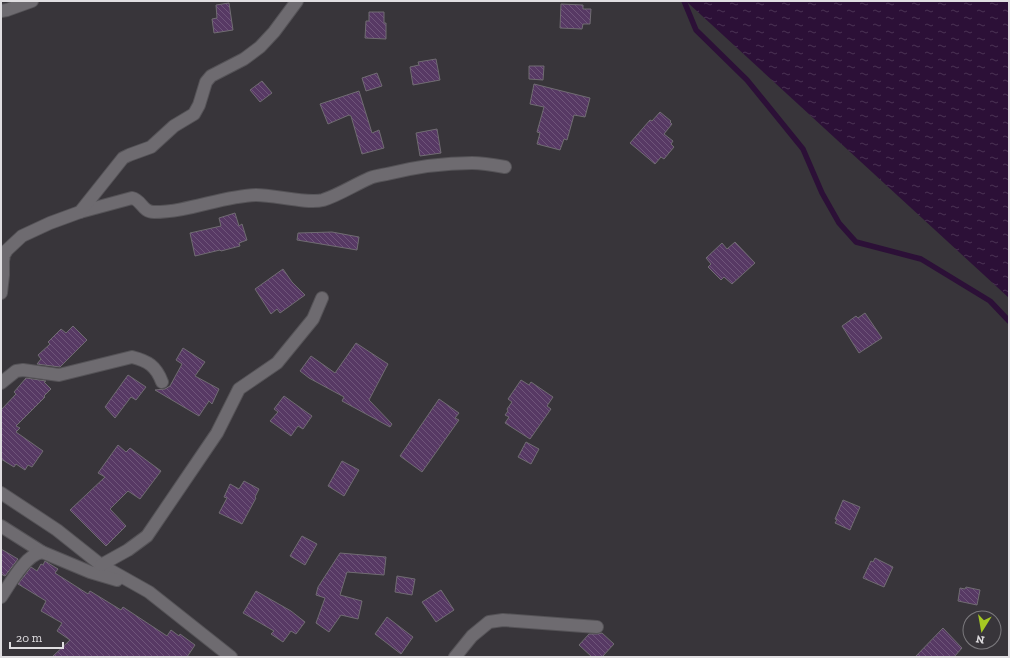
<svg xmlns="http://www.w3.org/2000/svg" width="1010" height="658" font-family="'Zilla Slab',serif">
<defs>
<pattern id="water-ripples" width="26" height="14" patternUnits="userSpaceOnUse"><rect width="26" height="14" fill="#2c1037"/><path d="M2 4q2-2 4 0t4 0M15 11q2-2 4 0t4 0" fill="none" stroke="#4a3254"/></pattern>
<pattern id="building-back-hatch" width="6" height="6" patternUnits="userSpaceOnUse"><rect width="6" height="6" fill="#573964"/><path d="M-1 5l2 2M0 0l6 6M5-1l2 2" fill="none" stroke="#6f557a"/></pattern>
</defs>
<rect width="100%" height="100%" fill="#38353a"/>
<path fill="url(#water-ripples)" d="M688,1H1009V298L687,2Z"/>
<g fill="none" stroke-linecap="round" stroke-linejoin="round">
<path stroke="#2c1037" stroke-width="5.5" d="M684,1L696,30L747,80L803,149L822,193L839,223L856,242L921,259L990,301L1009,321"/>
</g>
<g fill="url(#building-back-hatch)" stroke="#706c72">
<path d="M229,3L233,30L214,33L212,19L217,18L216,5Z"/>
<path d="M561,4L583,5V9H591L590,24H583L582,29L560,28Z"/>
<path d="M369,12H384V23H386V39L365,38L366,21H369Z"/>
<path d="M436,59L440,80L413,85L410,67L419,65L418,62Z"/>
<path d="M529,66H544L543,80L529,79Z"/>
<path d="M377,73L382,86L366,91L362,78Z"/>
<path d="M262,81L272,93L260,102L250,90Z"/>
<path d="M534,84L590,98L585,117L574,115L567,140L564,139L560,150L537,144L540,133L537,132L544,107L530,104Z"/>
<path d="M359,91L372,133L379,130L384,148L362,154L351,116L349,115L328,124L320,104Z"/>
<path d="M660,112L671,121L670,122L672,124L664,134L673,141L671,144L674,147L664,159L661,157L655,164L630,143L650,120L652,121Z"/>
<path d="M437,129L441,153L420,156L416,133Z"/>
<path d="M235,213L239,226L242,224L247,240L239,243L240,246L221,251L220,250L195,256L190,233L221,226L219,218Z"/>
<path d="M332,232L359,237L357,250L297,240L298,233Z"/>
<path d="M735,242L755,263L732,284L724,277L721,280L708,267L711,264L706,258L722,243L727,249Z"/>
<path d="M283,269L292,282L305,295L280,313L277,309L271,314L255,289Z"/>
<path d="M865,313L882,338L859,353L842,326L856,316L858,318Z"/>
<path d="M73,326L87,340L60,367L37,364L41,359L38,355L50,344L48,342L61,329L66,333Z"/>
<path d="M356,343L388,364L369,400L392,424L390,427L342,401L344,397L309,378L300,371L311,356L335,373Z"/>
<path d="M183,348L205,362L195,376L219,389L212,404L209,401L199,416L155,390L165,389L170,386L182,364L176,360Z"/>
<path d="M128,375L146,387L136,400L131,397L115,418L105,407Z"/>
<path d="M26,378L46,381L44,382L51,389L44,396L45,397L16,426L20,428L16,432L43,451L32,467L28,465L25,470L16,464L14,467L1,459V410L16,394L14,392Z"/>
<path d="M521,380L529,385L531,382L553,397L547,406L551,409L530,439L505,423L509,417L505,415L508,411L507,409L512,402L508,399Z"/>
<path d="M284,396L312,416L303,429L298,426L291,436L270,421L278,412L274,409Z"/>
<path d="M439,399L459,413L455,418L459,420L422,472L400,456Z"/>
<path d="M526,442L539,449L531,464L518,457Z"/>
<path d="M118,445L126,452L130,448L161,471L140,499L128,491L110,509L126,526L106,546L70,510L105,477L98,473Z"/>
<path d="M342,461L359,470L344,496L328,486Z"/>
<path d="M244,481L259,489L255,497L256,498L242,524L219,513L227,498L224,497L230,484L239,489Z"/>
<path d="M843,500L860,507L850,530L835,523L837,520L835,519Z"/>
<path d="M302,536L317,544L305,565L290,556Z"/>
<path d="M1,549L18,559L5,576L1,574Z"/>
<path d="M340,553L386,557L384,575L347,572L340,595L362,601L358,619L341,615L329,632L316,623L325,598L316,595L318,587Z"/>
<path d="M875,558L893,567L884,587L863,578L871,561L873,562Z"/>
<path d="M45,561L58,569L55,573L88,594L90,591L121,610L123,607L167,636L171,630L179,636L180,634L195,645L187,657H52L70,640L57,631L62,623L41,611L46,601L18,584L31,567L37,571L41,564L43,565Z"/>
<path d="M397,576L415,579L412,595L395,592Z"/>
<path d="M966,587L980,590L977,605L958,601L960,588L965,589Z"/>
<path d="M441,590L454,610L436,622L422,602Z"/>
<path d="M256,591L291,611L305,622L296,634L291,631L283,642L271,634L274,631L243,613Z"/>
<path d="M387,617L413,637L401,654L375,634Z"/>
<path d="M943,628L962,648L954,657H915Z"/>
<path d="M602,633L614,644L602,657H592L579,645L589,634H597Z"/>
</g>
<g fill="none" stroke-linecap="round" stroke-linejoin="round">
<g stroke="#555357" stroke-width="14">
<g id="street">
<path d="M1,11L7,10L32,1"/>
<path d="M80,212L132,198C142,200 142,212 154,212C189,212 222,196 256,195C275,195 307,204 323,200C339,195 354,185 370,178C375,176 382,175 387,174C415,167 444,163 472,163C483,163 494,165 505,167"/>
<path d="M1,293L3,275V261L4,255L7,250L22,236L50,223L80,212L123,158L129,155L151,147L174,126L194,114L199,105L206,82L211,76L244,59L260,47L274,32L297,1"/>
<path d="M1,383L16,371L23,370L59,375L132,357C148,361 156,366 162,382"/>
<path d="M1,493L57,530L101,565L149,592L231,657"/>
<path d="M1,526L42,552L90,572L117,580"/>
<path d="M101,565L128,550L147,536L217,433L239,389L277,363L313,319L322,298"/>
<path d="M1,597C10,584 25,555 42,552"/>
<path d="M455,657L472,636L489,622L503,620L597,627"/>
</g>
</g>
<use href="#street" stroke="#6e6b70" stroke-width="12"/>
</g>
<rect width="1010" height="658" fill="none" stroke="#e0dee1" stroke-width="4"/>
<g transform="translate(982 630) rotate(191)"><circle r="19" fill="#38353a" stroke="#7b797d"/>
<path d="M0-3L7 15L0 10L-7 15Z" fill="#a6c822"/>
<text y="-6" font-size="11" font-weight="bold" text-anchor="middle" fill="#e0dee1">N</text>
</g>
<path d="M10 642v6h53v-6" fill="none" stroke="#e0dee1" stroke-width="2"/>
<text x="16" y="642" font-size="12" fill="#e0dee1" stroke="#38353a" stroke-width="3" paint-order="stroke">20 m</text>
</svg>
